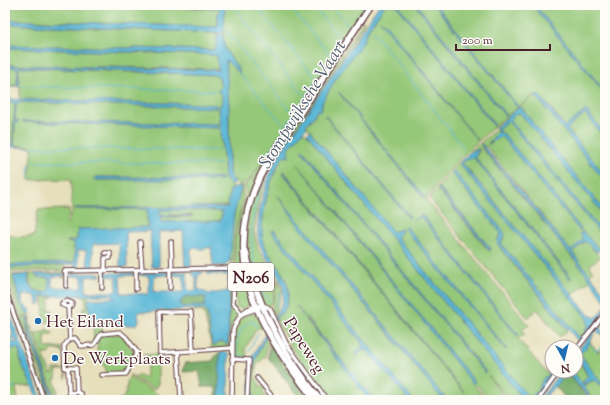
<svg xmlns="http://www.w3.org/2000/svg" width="610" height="405" font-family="'Sorts Mill Goudy',serif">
<rect width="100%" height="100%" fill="#fdfcf7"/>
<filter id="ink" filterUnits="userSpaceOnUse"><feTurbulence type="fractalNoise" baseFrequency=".025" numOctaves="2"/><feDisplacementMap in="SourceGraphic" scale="8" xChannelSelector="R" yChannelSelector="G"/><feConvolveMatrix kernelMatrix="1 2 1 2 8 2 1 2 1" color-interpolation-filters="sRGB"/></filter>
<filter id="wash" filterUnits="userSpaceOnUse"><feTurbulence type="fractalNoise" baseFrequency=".012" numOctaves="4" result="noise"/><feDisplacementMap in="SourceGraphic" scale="16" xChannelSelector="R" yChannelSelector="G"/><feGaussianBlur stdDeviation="0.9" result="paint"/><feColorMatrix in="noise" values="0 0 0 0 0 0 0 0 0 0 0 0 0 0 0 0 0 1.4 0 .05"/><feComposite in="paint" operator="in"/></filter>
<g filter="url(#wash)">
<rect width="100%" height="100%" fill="#e6dfbb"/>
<g fill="#96c879" stroke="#707452" fill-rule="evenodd">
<path d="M11,5H141L211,9L219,8L220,10L218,13V27H206L11,20Z"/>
<path d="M225,5H255L257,7L256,5H366L335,53L367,5H369L264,164C246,194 239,232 242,266C244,278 254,294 249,305L243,309L237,307L235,297V240L239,219L247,195L244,186L248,183L328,65L250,180L241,185L244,196L235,232L233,262L231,265L230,256L234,215L240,186L229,175V105L226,60L239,73V70L225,49L223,35L225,34L223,33Z"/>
<path d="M385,5H605V134L586,110L565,127L551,108L536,94C494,124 457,158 426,199L529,325L522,330L525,334L518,339L544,370L549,372C546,380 537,395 529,399L397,237L402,231L401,229L393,232L306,126L315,115L316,111L322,108V103L335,80L362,43L369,28Z"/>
<path d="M364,20V24L267,172L258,204L254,232L258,248L276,276L273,301L269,306L263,304L248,255L247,227L250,207L262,175Z"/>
<path d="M5,24L217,33L216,50L5,45Z"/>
<path d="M5,48L217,55L218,69L5,65Z"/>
<path d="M5,67L217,75L219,77C220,81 223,100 222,102C221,104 220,106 219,108L225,177V180L232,185L233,189L230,190L228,206L147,208L146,209L148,213L146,228L78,229L77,240L67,241L74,243L75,262L58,263L55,265L13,267L65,265V270L9,272C6,261 3,247 7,234L15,237L34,236L38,210L69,209V216L66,221L68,223L72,212L71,179L30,180C30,168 32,159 32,148L14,145L15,124L19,121L15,120L16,104L23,102L217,108V105L20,99V86H5ZM23,122L218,124L219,128H218ZM97,177L221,178L94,180L93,179Z"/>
<path d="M535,95L605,181V211L536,127L522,108L519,107Z"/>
<path d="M5,101L15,103L12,146H5Z"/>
<path d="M517,113H520L605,216V235L510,120Z"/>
<path d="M585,113L605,139V175L567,129Z"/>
<path d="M508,121L605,239V247L600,250L582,231L583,239L571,251L486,146L481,147L591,280L572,295L462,162L472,157L474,158L571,278L475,157L480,150L479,149L471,151L496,129H500V127ZM498,133L543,181L581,229L580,231L501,136L488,143Z"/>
<path d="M304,132L307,134L524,400H509L488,375L506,400H489L477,385L475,386L486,400H447L352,286L343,278L443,400H413L274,230L272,232L360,340L363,346L355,354L356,355L363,350L367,349L409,400H374L307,318L305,319L370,399L335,400L318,379L317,381L333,400H329L292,349L276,319L279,314L283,313C299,282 275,269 264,244C257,225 271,171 284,156L287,157C288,147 295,136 304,132ZM283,171H284L463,392L283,173Z"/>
<path d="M459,163L587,318L588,326L582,338H580L503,246L501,242L505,236L504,232L452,170Z"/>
<path d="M451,172L501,233L497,240L500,248L568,330L560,337L537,309L528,318L429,198ZM440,188L491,249V250H488L438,190Z"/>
<path d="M163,210H208L223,212L220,221L161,222L159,217H190L192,215H159L160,211Z"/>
<path d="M586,241L600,257L590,265L593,272L590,275L572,252Z"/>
<path d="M5,272L13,301L48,400H46L10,302L5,283Z"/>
<path d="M66,272L65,278H62L64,274L37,277L49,278V291C43,295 35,290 30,285L29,274L13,278L21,304L28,315H30L21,318L8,275Z"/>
<path d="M278,279L282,291L274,317L272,309Z"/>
<path d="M230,284L232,285V304L238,313L231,328L229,347L212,349L204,312L194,311V309H204L207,313L214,346L221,341L229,344Z"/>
<path d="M88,295L91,319L110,321L111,323L101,324L103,332L98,335L94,342L93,327H89L87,325L86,314L82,315L83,308H86L85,297L79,296Z"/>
<path d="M43,296H52V298H49V308L46,309L52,310V316L49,315L50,322H44Z"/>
<path d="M251,313L257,316L263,328H258L256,330L245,349L248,359L234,356C234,340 231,318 251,313Z"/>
<path d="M30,317V327H33L32,332L34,333L40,351L43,353L35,333L45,332L46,329L54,334L45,335V348L58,347V350H60V347L62,348L63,353L58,350H51L48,354H43L51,374L54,373L53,369H65L67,371L66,379L65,370H57L56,379H54L58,393H54L28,326L29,318L27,329L53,400H51L21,319Z"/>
<path d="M104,334H121L135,352L126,373L106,374V369C97,357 96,355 98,339Z"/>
<path d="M267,335L283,362L312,400H309L281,363L271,346L268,357L270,343Z"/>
<path d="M266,336L268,342L265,357L257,364L255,377L260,384L258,387H264L265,389L262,391L266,395L259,400H254L252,381L253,363Z"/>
<path d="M590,342L598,352L605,346V400H589L588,396L589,394L571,371H576V359L579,358L578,360L588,376L583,382L585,385L594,380L600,385L602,384L580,357V354Z"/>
<path d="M5,348L19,349L21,362L32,386L16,387L18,400H5Z"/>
<path d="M158,354V384L154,389L129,375L136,377L137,375L145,378L149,358L143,355Z"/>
<path d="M129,377L158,394V400H118C129,397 125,385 129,377Z"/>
</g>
<g fill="#78ac69" stroke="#61664a">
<path d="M185,296L206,297L205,307H182L180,303Z"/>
<path d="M271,345L281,363L309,400H301L268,357Z"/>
<path d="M220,353L219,400H216V387H202L199,371L183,372L185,363L212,361L217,354Z"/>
<path d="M565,375L572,378L589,400H567L556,387L558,382Z"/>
</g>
<g fill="#57b6d5" stroke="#506a80" fill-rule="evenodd">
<path d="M141,5H225C224,13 225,28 223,33H220L5,24V21L11,20L218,27V13L220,10L219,8Z"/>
<path d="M379,5H385L369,28L362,43L335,80L322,103L321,110L316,111L314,116L306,124L307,127L288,149L289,157L284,156C271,171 257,225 264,244C275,269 299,282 283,313L279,314C263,341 246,367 254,400H249L251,359L281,306C291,281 268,266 260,245C252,225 267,176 277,158Z"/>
<path d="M396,5H398L495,125L494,126Z"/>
<path d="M415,5H417L506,115L505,116Z"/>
<path d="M434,5H436L518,106L517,107Z"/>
<path d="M532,5H535L603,89L602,90Z"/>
<path d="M380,20L386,25L478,141L385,27Z"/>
<path d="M218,35H223L225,49L239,70L240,74L226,60L229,105V175L235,182L232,185L226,180L225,177L219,108L222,102V94L219,93L218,90L221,88L219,77L217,75L19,67V86H5L17,85L18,68L5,67V65L218,70L217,55L5,48V45L215,50Z"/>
<path d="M339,92L425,197L424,198L339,93Z"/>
<path d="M538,94L565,127L586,110L605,134V139L585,113L567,129L605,175V181L535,95Z"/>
<path d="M5,99L206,104L217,105V108L18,102L16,104L15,120L19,121L15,124L14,145L15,146L30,147H5L13,144L15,103L5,101Z"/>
<path d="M519,107L522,108L536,127L605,211V216L520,113H517L510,120L605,235V239L508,121L500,127L499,130L495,128Z"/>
<path d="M325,115L410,217L409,218L325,116Z"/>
<path d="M23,121L218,124L219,128L23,122Z"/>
<path d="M310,131L393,232L401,229L402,231L397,237L529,398L536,393L544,377H547L551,370L557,371L537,400H524L307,134Z"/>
<path d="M498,131L504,134L581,229L580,231L501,136L488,145Z"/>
<path d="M481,143L571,251L583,239L580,233L582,231L600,250L597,252L585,241L572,252L605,294V301L580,266L482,147Z"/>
<path d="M302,149L486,372L485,373L301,150Z"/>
<path d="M479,149L475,157L571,278L570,279L474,158L472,157L462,162L463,164L589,315L596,318L605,307V311L576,348L573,347L578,341L499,246L497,242L501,233L451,172L453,170L504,232L505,236L501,242L503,246L580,338H582L588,326L587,318L459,163L470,152Z"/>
<path d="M298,165L475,382L473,384Z"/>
<path d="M283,171L464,392L283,173Z"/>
<path d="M97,177L222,178V180H94L93,179Z"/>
<path d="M237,186H240L241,189L234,215L230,260L225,266H213L211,247L203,249L191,248V266H185L183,231L159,232V267H152L150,231L126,232L127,267H120L119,243L93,244V268H88L86,250H78L79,268H75V264L11,268L10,265L75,262L74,243L67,242L77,240L78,231L79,229L148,227L147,209H74V208L228,207L230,190ZM160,210H208L223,212L220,221L161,222L160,217L193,216L160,215Z"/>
<path d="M439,188L491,249L490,251L438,189Z"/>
<path d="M278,196L447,400H443L388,332L299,226Z"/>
<path d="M422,215L519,336L518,337L423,219L421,217L413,220Z"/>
<path d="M406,226L507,349L506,350L404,228Z"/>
<path d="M273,230H274L413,400H409L367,350H363L356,356L355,354L363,346L360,340L272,232Z"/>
<path d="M203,271L202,274L198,275V289L209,294L228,291V275L207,274V271H230L228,345L221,341L214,346L212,344L207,313L204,309L138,312L139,322L135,325H118L117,323L104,321L94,322L91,319L88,299L116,298L111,295L41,296V303L38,305L35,295H22L23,304L30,310V315H28L21,304L18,295H16L18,294L13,276L29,274C29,277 28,279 28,281C28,290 43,295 49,291V278L37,277L34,274H64V276L52,277V287L80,288L82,286V277L69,276V274L100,273V276L86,277V292H114L117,290L116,277L105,276V273H134V275L120,276L121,293L147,294L149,292V276L138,275V273L168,272V275L154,276V292H182L184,290L183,276L173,275V272H187V290L194,292L196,290V277L193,275L192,272ZM185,296L206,297L205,306L182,307L180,303Z"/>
<path d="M5,296L8,307L42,400H38L37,397L21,362L19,349L5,348V343L18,342L17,340L10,339L13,334L5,309Z"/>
<path d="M296,306L374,400H369Z"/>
<path d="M605,316V321L600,327L605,338L596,330L587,347L580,354L602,384L600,385L594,380L584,384L583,382L588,376L579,359H576V353Z"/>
<path d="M27,318H29L28,326L55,400H53L27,329Z"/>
<path d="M224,352L229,353L228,400H219L220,353Z"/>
<path d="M561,371H573L589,394L588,396L572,378L566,375C561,378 559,385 555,387C550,391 547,394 543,400H540Z"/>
</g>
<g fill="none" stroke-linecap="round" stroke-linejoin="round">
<g stroke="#57b6d5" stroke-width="1">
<path d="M232,5L303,94"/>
<path d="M288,5L330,55"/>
<path d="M312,5L340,38"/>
<path d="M331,5L351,28"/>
<path d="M261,12L316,78"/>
<path d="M359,16L366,5"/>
<path d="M9,21L10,5"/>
<path d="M225,29L292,113"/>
<path d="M373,32L464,148"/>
<path d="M239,73L284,125"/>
<path d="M22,86L216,91"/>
<path d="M32,147L220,150"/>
<path d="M266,156L358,17"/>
<path d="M32,162L221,164"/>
<path d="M29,164V172"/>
<path d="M267,168L279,151"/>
<path d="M30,174V179"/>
<path d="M262,180C250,217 248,243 258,280C260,288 262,298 270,301"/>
<path d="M276,306L280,293"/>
<path d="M5,326H10"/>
<path d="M589,343L596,351L605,345"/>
<path d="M248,352L259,332"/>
<path d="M244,356H239C233,345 240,323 253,321L257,327"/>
<path d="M5,387H16"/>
</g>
</g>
</g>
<g filter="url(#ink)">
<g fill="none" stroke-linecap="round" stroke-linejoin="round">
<g stroke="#613c41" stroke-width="5.5">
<g id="minor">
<path d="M5,161H7V199H5"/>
<path d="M171,241L172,269"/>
<path d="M140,242L142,270"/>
<path d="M105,253H110V258H105V271"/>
<path d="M136,270V289"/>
<path d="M170,270V288"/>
<path d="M64,271L230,268L234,272L233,303L242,314"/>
<path d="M66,271V286"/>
<path d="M102,271V288"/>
<path d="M5,289L44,400"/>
<path d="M68,307L62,305V303L67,301L72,303L71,306L68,307L70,339L75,338L81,346L94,345L101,334L120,332L126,337L137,352L126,374L102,375"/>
<path d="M242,314L259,308"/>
<path d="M70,339L64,346L65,368H76L77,392L81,394L82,400"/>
<path d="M576,350L605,313"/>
<path d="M193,351L191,312H159L160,353L232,348"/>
<path d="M178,352L181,398"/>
<path d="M232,359L249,360L247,400"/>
<path d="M68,368L69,393L77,392"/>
<path d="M257,378L275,400"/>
<path d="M232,400L233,330C239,315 245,306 261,306C265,306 266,305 270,309L286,343L327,400"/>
<path d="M538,400L559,371"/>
</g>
</g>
<g stroke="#613c41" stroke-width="8">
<g id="primary">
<path d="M246,252C258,311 284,353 320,400"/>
<path d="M315,400C257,329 216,254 266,165L371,5"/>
</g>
</g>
<use href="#minor" stroke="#fff" stroke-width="3.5"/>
<use href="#primary" stroke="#fff" stroke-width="5.5"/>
</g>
</g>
<g fill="#1f6fb2" stroke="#fdfcf7" stroke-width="1.5">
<circle cx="38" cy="321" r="4"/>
<circle cx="55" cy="358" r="4"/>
</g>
<g text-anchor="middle" stroke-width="3" stroke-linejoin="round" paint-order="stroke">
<rect fill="#fdfcf7" stroke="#806168" stroke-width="1" x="228" y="263" width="46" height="28" rx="3"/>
<g font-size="16" font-weight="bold" fill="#4a1f2b">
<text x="251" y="283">N206</text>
</g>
<g font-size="17" fill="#4a1f2b" stroke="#fdfcf7" text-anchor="start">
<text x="46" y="327">Het Eiland</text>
<text x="63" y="364">De Werkplaats</text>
</g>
<g font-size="17" fill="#4a1f2b" stroke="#fdfcf7">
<text transform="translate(305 345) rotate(58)" y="6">Papeweg</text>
</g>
<g font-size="18" font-style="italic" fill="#4f5b6f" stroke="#fdfcf7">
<text transform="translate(302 104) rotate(-58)" y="6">Stompwijksche Vaart</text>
</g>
</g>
<rect width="610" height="405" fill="none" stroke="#fdfcf7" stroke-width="20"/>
<g transform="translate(564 359) rotate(172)"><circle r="19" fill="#fdfcf7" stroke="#b5a4a5"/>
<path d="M0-3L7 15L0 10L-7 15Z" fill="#1f6fb2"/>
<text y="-6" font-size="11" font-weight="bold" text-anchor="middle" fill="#4a1f2b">N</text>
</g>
<path d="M456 44v6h94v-6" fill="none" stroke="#4a1f2b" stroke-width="2"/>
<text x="462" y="44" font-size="12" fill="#4a1f2b" stroke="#fdfcf7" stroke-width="3" paint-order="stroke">200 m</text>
</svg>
